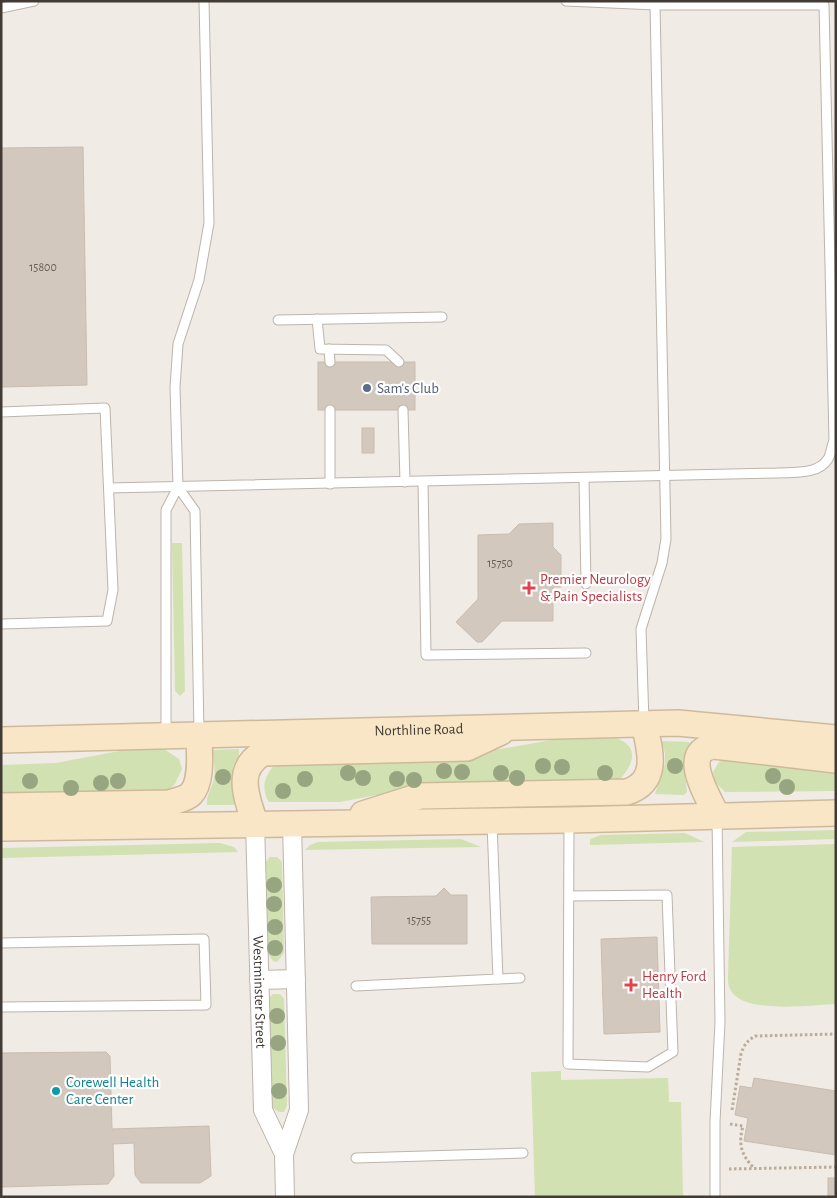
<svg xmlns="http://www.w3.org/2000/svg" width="837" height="1198" font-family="'Alegreya Sans',sans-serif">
<rect width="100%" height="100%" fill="#f0ebe4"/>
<g fill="#d1e1b1">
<path d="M172,543H182L185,691L180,696L175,691Z"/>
<path d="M616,738C641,747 633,766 618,781L413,788L340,802H269C260,787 265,775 276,763L466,755L552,740Z"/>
<path d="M661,741L689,742L691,746L684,766L687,792L684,795L655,794L665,764V753Z"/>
<path d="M164,749L179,759L182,769L175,784L167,791L1,796V765L56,763L125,750Z"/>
<path d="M239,749V757L233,766L236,802L233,805H207C206,796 211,790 213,782C216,771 214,761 212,750Z"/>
<path d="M728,755L836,766V791L725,792L715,782L713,772L719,762Z"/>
<path d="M836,830V839L732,842L746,832Z"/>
<path d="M685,833L704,842L590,845V839L601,835Z"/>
<path d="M461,839L481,847L305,850L310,845L318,842Z"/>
<path d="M220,843L234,847L238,852L1,858V848Z"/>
<path d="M836,844V1004C812,1005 742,1015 730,989C728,986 728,981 728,977L732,847Z"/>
<path d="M270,857H277L282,862L284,953L277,962L273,961L268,954L266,862Z"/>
<path d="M273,994H280L284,999L287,1105L284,1112H279L273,1108L272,1104L268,999Z"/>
<path d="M561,1071V1080L668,1078L669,1102H681L683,1197H535L531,1072Z"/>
</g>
<g fill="#d3c8be" stroke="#cabcaf">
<path d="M83,147L87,385L1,387V148Z"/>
<rect x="318" y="362" width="97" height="48"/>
<rect x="362" y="428" width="12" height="25"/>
<path d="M553,523V547L561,555V587H553V621H502L482,642H477L456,622L478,599V535L509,534L519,524Z"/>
<path d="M444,888L451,895H467V944H372L371,897L436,896Z"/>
<path d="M657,937L660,1032L604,1034L601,939Z"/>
<path d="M106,1052L110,1056L112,1129L209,1126L211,1176L200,1183H141L135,1175L134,1143L113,1144L114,1176L108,1184L1,1187V1053Z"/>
<path d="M754,1078L836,1091V1155L744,1141L748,1118L735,1115L740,1086L752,1088Z"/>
<rect x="828" y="1178" width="8" height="19"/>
</g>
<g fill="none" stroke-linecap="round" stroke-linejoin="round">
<g stroke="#bdb4ab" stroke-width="11">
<g id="service">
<path d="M1,8L34,1"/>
<path d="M317,319L320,349L386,350L399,362"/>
<path d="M278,320L442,317"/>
<path d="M329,349L330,362"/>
<path d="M330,410V484"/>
<path d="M403,410L405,482"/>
<path d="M1,412L105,408L113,590L107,621L1,624"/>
<path d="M584,478L586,584"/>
<path d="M423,482L426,655L586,653"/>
<path d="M178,487L175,387L178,344L199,280L209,223L204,1"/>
<path d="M109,488L777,473C793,472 818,475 828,459C831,454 832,445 834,440L824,5H655L566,1"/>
<path d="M644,723L641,629L662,563L666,539L655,5"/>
<path d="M166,734V510L178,487L195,511L199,733"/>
<path d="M569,823L568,1064L648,1067L673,1052L667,895L569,896"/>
<path d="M1,943L204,939L206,1005L1,1007"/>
<path d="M498,979L520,978"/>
<path d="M356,986L498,979L492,823"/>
<path d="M356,1158L523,1153"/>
<path d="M715,1197V1122L720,1022L717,817"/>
</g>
</g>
<g stroke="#bdb4ab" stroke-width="20">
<g id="minor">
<path id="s1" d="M255,823L263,1110L284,1154"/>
<path d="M259,980L296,979"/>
<path d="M285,1197L284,1154L299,1110L292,823"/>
</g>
</g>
<g stroke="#ceba9b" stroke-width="28">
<g id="secondary">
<path id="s2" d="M1,740L678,723L836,738"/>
<path d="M1,806L169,803C175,801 186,799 191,794C203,781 199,752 199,736"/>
<path d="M363,814L420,796L627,792C660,781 650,750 644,724"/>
<path d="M717,816C709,798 678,751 714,746L836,760"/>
<path d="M255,823C247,798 234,769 263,753L467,748L501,732"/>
<path d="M1,828L569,820L836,813"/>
</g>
</g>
<g stroke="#bbab9b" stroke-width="3" stroke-dasharray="2.5 2.5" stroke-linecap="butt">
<path d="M732,1110L741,1054C744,1045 747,1041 755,1036L836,1034"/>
<path d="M730,1124L743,1126C738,1144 741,1155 754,1168"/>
<path d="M729,1169L836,1167"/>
</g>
<use href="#service" stroke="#fff" stroke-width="9"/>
<use href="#minor" stroke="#fff" stroke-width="18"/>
<use href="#secondary" stroke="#f8e6c6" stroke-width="25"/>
</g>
<g fill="#97a680">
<circle cx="543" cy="766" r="8"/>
<circle cx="675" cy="766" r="8"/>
<circle cx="562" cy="767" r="8"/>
<circle cx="444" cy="771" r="8"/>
<circle cx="462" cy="772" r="8"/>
<circle cx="348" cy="773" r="8"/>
<circle cx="501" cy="773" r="8"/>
<circle cx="605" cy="773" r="8"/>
<circle cx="773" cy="776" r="8"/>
<circle cx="223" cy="777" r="8"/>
<circle cx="363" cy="778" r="8"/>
<circle cx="517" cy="778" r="8"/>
<circle cx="305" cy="779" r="8"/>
<circle cx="397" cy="779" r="8"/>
<circle cx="414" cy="780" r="8"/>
<circle cx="30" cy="781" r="8"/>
<circle cx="118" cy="781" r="8"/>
<circle cx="101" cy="783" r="8"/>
<circle cx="787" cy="787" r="8"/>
<circle cx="71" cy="788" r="8"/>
<circle cx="283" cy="791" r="8"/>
<circle cx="274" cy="885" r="8"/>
<circle cx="274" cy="904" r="8"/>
<circle cx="275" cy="927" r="8"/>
<circle cx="275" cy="948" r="8"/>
<circle cx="277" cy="1016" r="8"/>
<circle cx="278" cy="1043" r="8"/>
<circle cx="279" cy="1091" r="8"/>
</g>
<circle fill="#5c6f8a" stroke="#fff" stroke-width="2" cx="367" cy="388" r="5"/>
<g fill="#e0444e" stroke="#fff" stroke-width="2">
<path d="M526.5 580.5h5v5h5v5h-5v5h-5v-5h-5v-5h5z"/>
<path d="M628.5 977.5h5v5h5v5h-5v5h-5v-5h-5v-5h5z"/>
</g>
<circle fill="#0f9aa8" stroke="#fff" stroke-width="2" cx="56" cy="1091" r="5"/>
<g text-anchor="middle" stroke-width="4.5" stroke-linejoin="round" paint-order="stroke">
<g font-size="12" fill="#665e57">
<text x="43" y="271">15800</text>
<text x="500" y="567">15750</text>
<text x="419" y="924">15755</text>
</g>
<g font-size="15" fill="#4e5e75" stroke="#fff" text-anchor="start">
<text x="377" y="393">Sam's Club</text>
</g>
<g font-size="15" fill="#be3a42" stroke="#fff" text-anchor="start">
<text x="540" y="584">Premier Neurology<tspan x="540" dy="17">&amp; Pain Specialists</tspan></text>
<text x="642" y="981">Henry Ford<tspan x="642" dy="17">Health</tspan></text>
</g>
<g font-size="15" fill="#423b35" stroke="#fff">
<text dy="5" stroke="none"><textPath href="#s2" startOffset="418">Northline Road</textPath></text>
<text dy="5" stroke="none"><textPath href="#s1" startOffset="169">Westminster Street</textPath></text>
</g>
<g font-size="15" fill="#0d838f" stroke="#fff" text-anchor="start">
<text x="66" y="1087">Corewell Health<tspan x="66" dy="17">Care Center</tspan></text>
</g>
</g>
<rect width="837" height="1198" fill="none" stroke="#423b35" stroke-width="5"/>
</svg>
